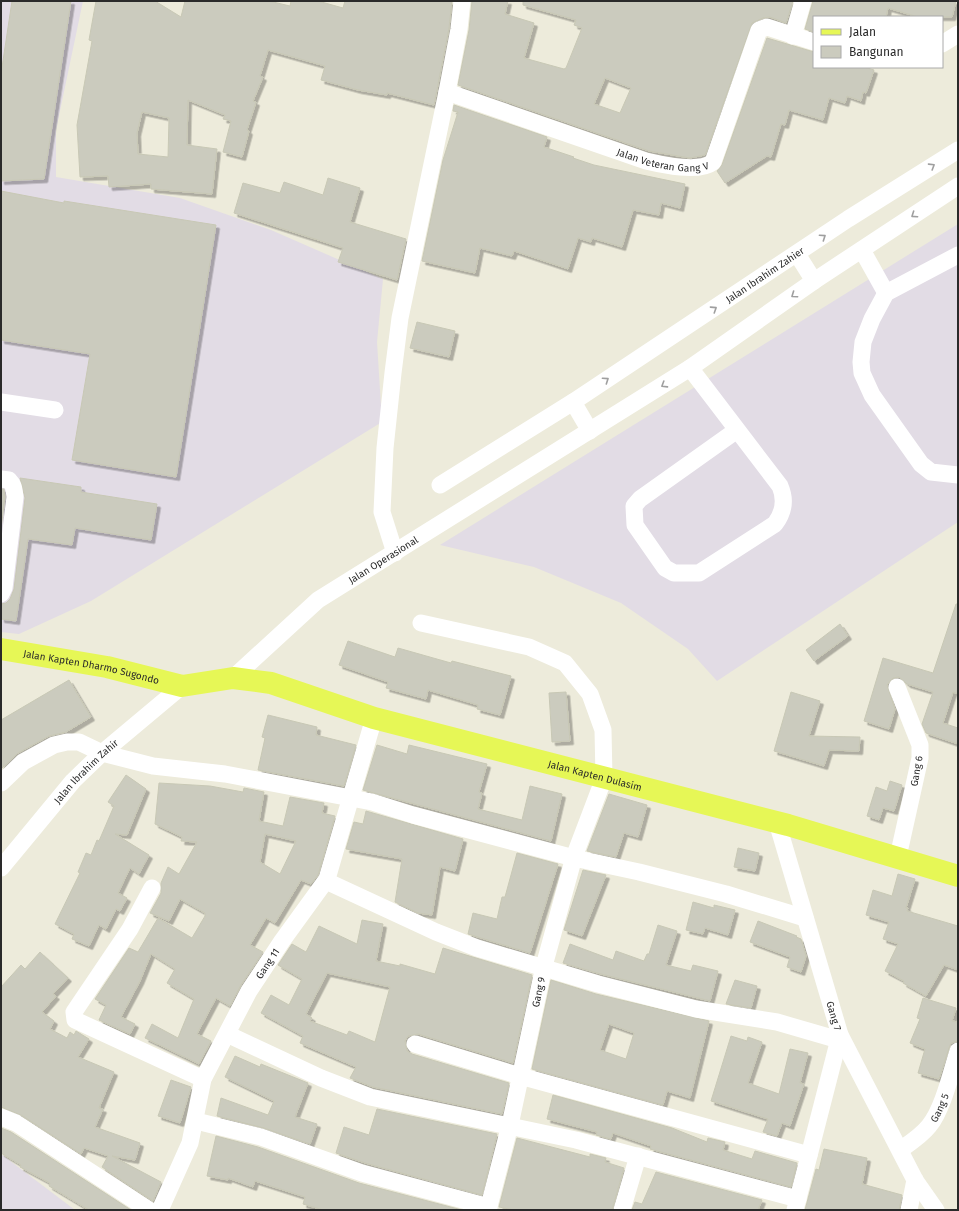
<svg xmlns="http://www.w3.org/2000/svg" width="959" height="1211" font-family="'Fira Sans',sans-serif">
<defs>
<filter id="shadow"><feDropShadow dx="3.5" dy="3.5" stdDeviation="0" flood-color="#0004"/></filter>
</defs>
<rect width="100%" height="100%" fill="#edebdb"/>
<g fill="#e2dce5">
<path d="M1,1H83L56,130V177L180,198L271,230L383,279L377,342L382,422L91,601L19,634L1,632Z"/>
<path d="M958,224V522L717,681L688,649L621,603L534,567L440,545Z"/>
<path d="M1,1154L75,1210H1Z"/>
</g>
<g fill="#cbcbbe" stroke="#c8c8b5" fill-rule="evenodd" filter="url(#shadow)">
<path d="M12,1H71L44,179L1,181V74Z"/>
<path d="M96,1H155L181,17L185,1H269L290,6L291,1H318L343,8L345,1H452L449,28L434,105L387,93V95L358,90L321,80L325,66L268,50L260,76L263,77L253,101L256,102L247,130L249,131L242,157L223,152L231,121L223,119L225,115L188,100L187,145L217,149L212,194L151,189V184L109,187L108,176L80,177L77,125L92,41L89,40ZM142,112L169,118L168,157L138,154L137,133Z"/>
<path d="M472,1H508L505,14L534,23L524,58L564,69L566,68L582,28L574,25L576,20L523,5V1H793L786,23L770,17L763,18L752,23L705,155L690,158L649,151L458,85L469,30ZM605,78L631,88L620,113L594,104Z"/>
<path d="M813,1H956L952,17H918L888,8L886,17H814V32L805,29Z"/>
<path d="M767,38L814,52V67H864L874,70L866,93L863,92L861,101L847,96L845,103L829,98L823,120L789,110L785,125L781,124L771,157L767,156L725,183L717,171L722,165Z"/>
<path d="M454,105L547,137L544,147L574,157L573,158L594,165L685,184L680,208L661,203L659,215L633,210L622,247L592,238L591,242L578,238L568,269L514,251L512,256L480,248L475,273L422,261L443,160L458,112L453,111Z"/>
<path d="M328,178L360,188L350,222L406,239L397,280L338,262L343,248L234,213L243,183L280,193L284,182L323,195Z"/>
<path d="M1,191L64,203V201L216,225L176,477L72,460L90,354L1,340Z"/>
<path d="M417,322L455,331L449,357L410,348Z"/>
<path d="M20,478L81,487V492L157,504L151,540L75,528L72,545L28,539L16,621L1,619V604L6,603L10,599L14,589L25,498Z"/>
<path d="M1,489H4L5,497L1,529Z"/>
<path d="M956,604H958V694L953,692L943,723L958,728V744L926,733L922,724L933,692L907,684L899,677L893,678L887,685L895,709L889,729L864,721L883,658L933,673Z"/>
<path d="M840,624L848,636L814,661L806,650Z"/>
<path d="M348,641L395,657L398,648L451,663L452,661L511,676L500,715L477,709L478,705L428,690L426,699L386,688L388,682L339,665Z"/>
<path d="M69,680L91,717L66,732L49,736L18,753L1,769V720Z"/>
<path d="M566,692L570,741L552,742L549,693Z"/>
<path d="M791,692L820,701L809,736L860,737L859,751L829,750L824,766L774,751Z"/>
<path d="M268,715L317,727L316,735L356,745L344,786L258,770L265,738L262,737Z"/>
<path d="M377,745L407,754L409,745L487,764L479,792L482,793L478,809L522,820L530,786L562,794L551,841L363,790Z"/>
<path d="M126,775L146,789L127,835L115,834L149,855L139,874L130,868L118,893L127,898L120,911L116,909L106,929L99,925L89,946L72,939L74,934L55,924L80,873L78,872L86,853L91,855L97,840L99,841L114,806L108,802Z"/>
<path d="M890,781L902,785L894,811L883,808L879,820L867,816L876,787L887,791Z"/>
<path d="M159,783L210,786L243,792L244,788L264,792L259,821L283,826L290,797L324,803L322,813L335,816L318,875L311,884L301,880L275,923L266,918L250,945L263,952L241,985L230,1006L216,998L197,1034L211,1041L199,1064L145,1038L152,1024L178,1038L194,999L167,983L175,969L151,954L140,981L121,1017L135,1024L130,1034L99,1020L106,1005L95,999L129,948L138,952L158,918L192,938L205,916V913L180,899L169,921L150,913L161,893V883L168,867L179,874L197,842L181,841L182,837L155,824ZM265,834L296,841L280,874L260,862Z"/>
<path d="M609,794L647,805L638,837L624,833L616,857L587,851Z"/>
<path d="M366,811L463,839L455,871L440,867L432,915L418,913L395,902L402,859L346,849L354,822L363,824Z"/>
<path d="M738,848L759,853L755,871L734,867Z"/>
<path d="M517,853L558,864L530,953L468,934L473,913L497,919L502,897H505Z"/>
<path d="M583,870L606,875L582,936L564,930Z"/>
<path d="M898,874L915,879L906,908H908L907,911L958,926V970L944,965L926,996L903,983L904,981L885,971L898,944L883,939L889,922L866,915L873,890L892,896Z"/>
<path d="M693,902L714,908V905L735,910L728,935L705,928L703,934L686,930Z"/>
<path d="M362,920L383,924L376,961L400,966V964L435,974L443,948L532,975L513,1063L418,1034L408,1036L405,1041L407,1051L412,1054L509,1083L502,1114L373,1087L350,1078L356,1067L300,1043L303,1036L261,1013L271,995L289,1005L302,979L278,965L292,944L306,952L319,926L357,944ZM327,973L390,987L375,1042L349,1031L347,1035L310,1021L312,1018L306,1014Z"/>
<path d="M758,921L797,936L796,937L801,939L806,956L801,972L787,967L790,957L750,942Z"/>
<path d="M658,925L677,931L666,965L691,971L693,965L718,971L710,1001L601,974L563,963L570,944L613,960L616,951L644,961L647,954H649Z"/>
<path d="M40,952L68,978L53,994L56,996L42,1012L54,1021L50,1029L67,1038L70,1032L74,1035L76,1031L89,1039L78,1057L114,1072L99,1108L103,1109L95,1127L140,1143L135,1160L112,1156L161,1182L153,1201L102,1167L108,1156L84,1148L81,1154L21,1115L1,1107V987L21,965L25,969Z"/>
<path d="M551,980L596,994L709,1021L690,1098L667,1091L663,1105L532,1069ZM609,1024L634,1033L626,1059L600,1050Z"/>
<path d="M735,980L757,986L751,1008L726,1004Z"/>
<path d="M923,998L956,1008L952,1021L958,1022V1041L951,1043L949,1048L939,1079L918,1073L925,1049L910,1043L920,1019L917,1018Z"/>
<path d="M731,1036L747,1041L748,1037L762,1042L748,1083L779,1094L790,1049L808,1053L800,1083L804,1084L790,1126L782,1123L777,1136L763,1132L768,1119L711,1101Z"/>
<path d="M235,1056L260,1067L261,1064L308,1083L295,1117L317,1124L310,1144L264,1128L217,1116L221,1098L268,1115L274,1101L225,1077Z"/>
<path d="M171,1080L191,1087L180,1123L158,1116Z"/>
<path d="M553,1095L672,1128L707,1142L708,1138L725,1142L723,1150L752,1159L755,1151L797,1163L791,1187L650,1149L651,1146L613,1133L611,1139L596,1135L597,1132L547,1119Z"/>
<path d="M377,1109L497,1134L482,1195L365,1163L336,1153L344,1127L369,1135Z"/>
<path d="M1,1128L11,1132L131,1210H89L49,1186L50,1183L20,1167L21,1165L1,1153Z"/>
<path d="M216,1136L258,1147L359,1183L462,1210H323L303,1204L305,1197L255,1181L253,1187L228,1178V1180L207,1176Z"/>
<path d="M517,1138L590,1157V1154L606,1158L605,1162L624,1168L612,1210H514L499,1207Z"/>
<path d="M824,1149L867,1158L862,1184L902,1195L899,1210H805L816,1169L819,1170Z"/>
<path d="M656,1172L762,1200L758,1210H632L635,1202L642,1204Z"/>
</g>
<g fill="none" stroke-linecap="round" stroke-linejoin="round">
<g stroke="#fff" stroke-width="17">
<path d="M793,36L803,1"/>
<path d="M942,44L958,34"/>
<path id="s1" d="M447,92L646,161C663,165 699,173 713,162L759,30L767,27L814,42"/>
<path d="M862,250L886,293"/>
<path d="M797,254L814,281"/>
<path d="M958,255L886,293L872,319L863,342L861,362L862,373L872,395L921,464L931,472L958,475"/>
<path d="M690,368L780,486C786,500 784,512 775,524L699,573H674L665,568L635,525L634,506L640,499L737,430"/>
<path d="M1,402L55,410"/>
<path d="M573,402L590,431"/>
<path d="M1,479L9,480C14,485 14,489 15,497L4,588L1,594"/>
<path id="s2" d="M440,485L573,402L848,219L958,150"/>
<path d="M395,553L382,512L385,448L393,373L400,318L447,92L459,29L462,1"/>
<path d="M421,623L529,647L565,663L590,694L603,730L604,778L574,857L544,966L510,1125L488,1210"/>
<path id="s3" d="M233,678L318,600L690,368L814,281L958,186"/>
<path d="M897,687L920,745V758L898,857"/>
<path d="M1,783L23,762L54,745L67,742H79L102,753L153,766L225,774L372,802L413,815L574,858L639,872L726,894L805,918"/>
<path id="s4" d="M777,822L840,1035L795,1210"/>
<path id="s5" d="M1,868L73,781L102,753L182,686"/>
<path d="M326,881L436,932L477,948L598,984L696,1009L777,1022L839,1040"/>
<path d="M152,888L130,929L74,1012L75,1020L203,1079"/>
<path d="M227,1034L321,1078L370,1097L576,1140L798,1199"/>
<path d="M840,1035L915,1180L936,1210"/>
<path d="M415,1044L520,1076L809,1155"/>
<path d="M1,1117L16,1123L149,1210"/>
<path d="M196,1121L261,1137L362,1173L489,1207"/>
<path id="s6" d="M900,1150C910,1143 921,1136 929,1126C943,1109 951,1073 958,1051"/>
<path id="s7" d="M160,1210L190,1143L203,1079L249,991L282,941L327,879L374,718"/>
<path d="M622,1210L638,1156"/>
<path d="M909,1210L915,1180"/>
</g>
<path stroke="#e6f756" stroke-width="22" id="s8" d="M1,649L107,667L182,686L233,678L271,683L374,718L788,825L958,876"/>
</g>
<defs><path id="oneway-chevron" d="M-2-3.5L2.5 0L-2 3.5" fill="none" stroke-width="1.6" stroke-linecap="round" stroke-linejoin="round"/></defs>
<g stroke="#9f9f9f">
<use href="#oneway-chevron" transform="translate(932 166) rotate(-32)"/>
<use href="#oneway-chevron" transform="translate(914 215) rotate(146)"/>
<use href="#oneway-chevron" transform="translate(823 237) rotate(-34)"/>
<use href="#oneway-chevron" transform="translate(794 295) rotate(145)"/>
<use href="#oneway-chevron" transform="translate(714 309) rotate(-33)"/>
<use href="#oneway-chevron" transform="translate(606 380) rotate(-34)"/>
<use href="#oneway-chevron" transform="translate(664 385) rotate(148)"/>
</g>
<g text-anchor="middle" stroke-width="4" stroke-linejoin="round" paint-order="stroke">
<g font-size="10" fill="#2a2a2a" stroke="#fff">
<text dy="4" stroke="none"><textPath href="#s1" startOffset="227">Jalan Veteran Gang V</textPath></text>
<text dy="4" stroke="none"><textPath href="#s2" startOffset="387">Jalan Ibrahim Zahier</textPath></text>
<text dy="4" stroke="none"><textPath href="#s3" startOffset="192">Jalan Operasional</textPath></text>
<text dy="4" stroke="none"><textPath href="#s8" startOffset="92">Jalan Kapten Dharmo Sugondo</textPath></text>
<text transform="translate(916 771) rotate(-80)" y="4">Gang 6</text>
<text dy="4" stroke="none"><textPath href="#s5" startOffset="129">Jalan Ibrahim Zahir</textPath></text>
<text dy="4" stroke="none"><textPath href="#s8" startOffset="612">Jalan Kapten Dulasim</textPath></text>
<text dy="4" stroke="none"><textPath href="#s7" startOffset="271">Gang 11</textPath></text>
<text transform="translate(538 992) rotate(-78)" y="4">Gang 9</text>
<text dy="4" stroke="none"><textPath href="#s4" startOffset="202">Gang 7</textPath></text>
<text dy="4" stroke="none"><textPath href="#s6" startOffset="59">Gang 5</textPath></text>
</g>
</g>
<rect width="959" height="1211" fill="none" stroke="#2a2a2a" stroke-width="4"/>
<rect x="813" y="16" width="130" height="52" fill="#ffffff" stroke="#aaaaaa"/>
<rect x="821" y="29" width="20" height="6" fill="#e6f756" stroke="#aaaaaa"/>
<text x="849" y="36" font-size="12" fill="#2a2a2a">Jalan</text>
<rect x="821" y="46" width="20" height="12" fill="#cbcbbe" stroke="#aaaaaa"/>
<text x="849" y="56" font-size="12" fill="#2a2a2a">Bangunan</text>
</svg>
